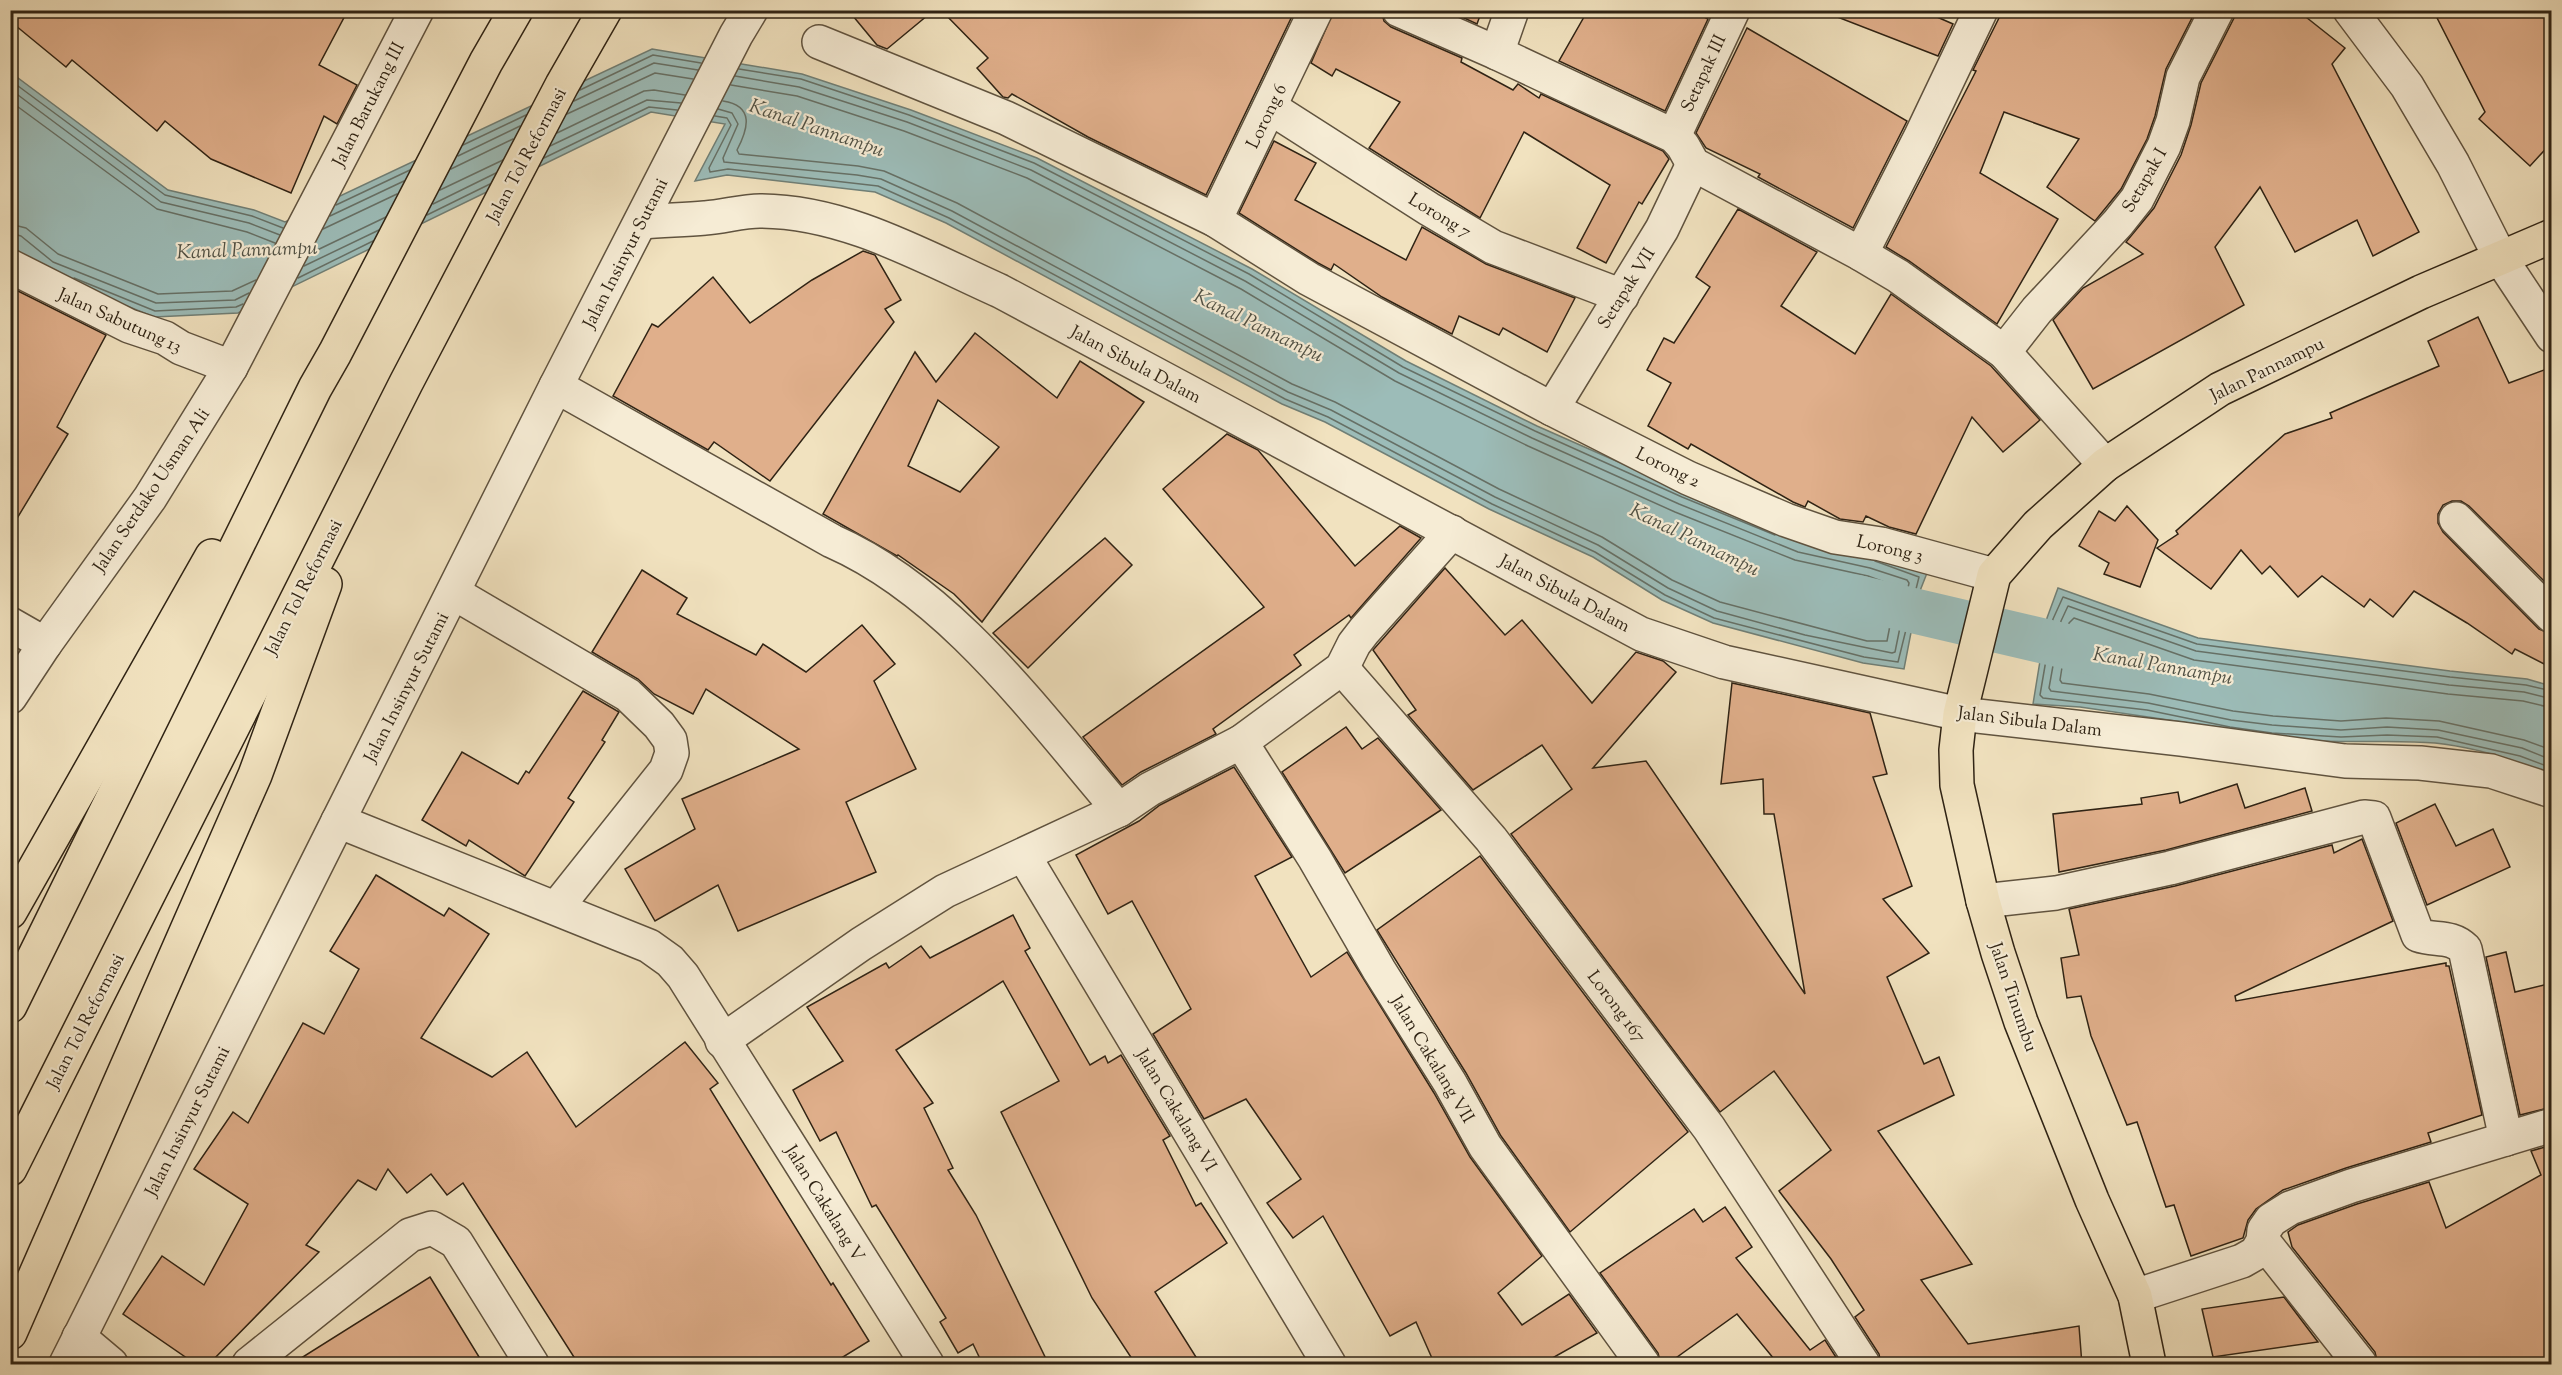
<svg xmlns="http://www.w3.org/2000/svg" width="2562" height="1375" font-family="'Sorts Mill Goudy',serif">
<rect width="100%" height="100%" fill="#f1e2bf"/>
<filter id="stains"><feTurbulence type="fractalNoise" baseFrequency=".00333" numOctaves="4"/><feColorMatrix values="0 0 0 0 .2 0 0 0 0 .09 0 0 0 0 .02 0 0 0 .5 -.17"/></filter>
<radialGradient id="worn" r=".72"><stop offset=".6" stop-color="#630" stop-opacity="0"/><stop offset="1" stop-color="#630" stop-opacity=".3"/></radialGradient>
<g fill="#9cbcb8" stroke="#707f76" stroke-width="1.5">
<path d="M652,49L802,74L911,110L1037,158L1252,269L1406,361L1537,426L1684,491L1927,573L1918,596L1904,669L1863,663L1713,623L1662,600L1593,557L1489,509L1325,422L1282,404L946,223L875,192L727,175L695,181L725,124L651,112L238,313L154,317L46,273L11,245L10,72L168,190L254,210L285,222Z"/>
<path d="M2058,588L2198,638L2450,671L2527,679L2551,686V775C2515,760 2475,747 2435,743C2392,739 2348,744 2305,740L2080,707L2033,704L2047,618Z"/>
</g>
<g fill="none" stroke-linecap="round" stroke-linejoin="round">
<g stroke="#667066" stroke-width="1.5">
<path d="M739,69L801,79L909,115L1034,163L1249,274L1403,367L1535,431L1682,497L1775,535"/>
<path d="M10,80L165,195L252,216L283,228"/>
<path d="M10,89L161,202L249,223L280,235"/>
<path d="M580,90L653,55L701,63"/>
<path d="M10,101L157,209L247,232L275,243"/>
<path d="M574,101L654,63L698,70"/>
<path d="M723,101C755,106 748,129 737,150L739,154L858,166L884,171L957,203L1292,384L1335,402L1499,489L1602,537L1672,580L1720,602L1867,641H1887L1897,589L1895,586L1868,576L1795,560L1675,512L1528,446L1395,381L1241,289L1027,178L904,131L797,96L731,85"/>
<path d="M718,109L732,113L738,124L723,158L724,162L857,175L881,179L952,211L1288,392L1331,410L1495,497L1598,545L1668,588L1717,611L1805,635L1892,653L1895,652L1909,583L1907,580L1870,568L1798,552L1679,504L1532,438L1399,373L1245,281L1031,170L907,122L799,87L735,76"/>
<path d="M567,114L655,73L693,79"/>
<path d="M715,116L727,118L731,125L709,168L710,172L728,169L878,186L949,218L1285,399L1328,417L1492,504L1595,552L1665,595L1714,618L1864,657L1898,662L1919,577L1875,561"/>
<path d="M557,133L644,91L654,90L685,95"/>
<path d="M463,145L526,115"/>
<path d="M550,146L647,100L681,103"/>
<path d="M458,156L520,126"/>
<path d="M544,158L649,107L677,110"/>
<path d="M451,169L513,139"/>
<path d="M440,190L503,160"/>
<path d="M433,204L496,173"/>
<path d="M336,205L410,170"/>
<path d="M427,215L490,184"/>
<path d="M330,216L404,181"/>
<path d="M10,224L26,228L58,254L158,294L232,291L256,280"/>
<path d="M323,229L397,194"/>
<path d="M10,233L21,236L53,262L156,303L235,300L249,293"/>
<path d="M311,253L386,217"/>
<path d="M304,266L379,230"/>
<path d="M74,278L155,311L236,307L243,304"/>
<path d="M298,278L373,241"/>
<path d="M2552,691L2526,685L2450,677L2197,644L2063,597L2053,619L2040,695L2043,698L2147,710L2230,727L2272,733L2341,737L2387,735L2437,737L2520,756L2552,768"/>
<path d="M2552,699L2524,692L2449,685L2196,651L2068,606L2061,621L2049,688L2051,691L2148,703L2231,720L2272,725L2341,730L2387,727L2438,730L2522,748L2552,760"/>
<path d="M2552,708L2523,701L2448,694L2194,660L2074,618L2069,623L2060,680L2062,683L2149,694L2233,711L2273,716L2341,721L2386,718L2439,721L2524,740L2552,750"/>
</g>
<path stroke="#9cbcb8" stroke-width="45" d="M1855,597L2103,655"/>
</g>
<g fill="#e0af8b" stroke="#2f2314" stroke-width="1.5" fill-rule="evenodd">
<path d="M10,10H348L319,65L357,85L337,124L324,116L291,193L211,159L165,121L157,131L72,60L66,67L10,21Z"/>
<path d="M848,10H934L887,49L877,45Z"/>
<path d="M941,10H1295L1206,195L1088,137L1012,94L1008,98L1003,97L977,68L988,58Z"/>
<path d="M1334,10H1381L1384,21L1391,27L1462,58L1461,62L1513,90L1518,84L1539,98L1541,94L1663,151L1669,159L1642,204L1639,202L1606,263L1577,248L1610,185L1524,132L1480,218L1369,148L1400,102L1336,69L1332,76L1311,63Z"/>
<path d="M1447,10H1482L1477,24Z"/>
<path d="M1588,10H1691L1708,19L1665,111L1559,61Z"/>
<path d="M1827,10H1921L1953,24L1938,56L1827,13Z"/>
<path d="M2003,10H2196L2166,69L2155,116L2147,139L2121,189L2095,221L2047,187L2079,139L2004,112L1980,173L2058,219L1997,324L1909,261L1886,247L1976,71L1973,70Z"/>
<path d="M2235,10H2297L2345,48L2332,64L2419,232L2373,256L2357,220L2295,252L2260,187L2215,247L2244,305L2093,389L2053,320L2083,288L2143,254L2126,242L2154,208L2181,155L2191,125L2201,83L2234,18Z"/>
<path d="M2433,10H2552V142L2530,166L2479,119L2485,112Z"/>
<path d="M1747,28L1907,121L1853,228L1758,177L1760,174L1706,148L1696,133Z"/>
<path d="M1274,141L1316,163L1295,200L1406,260L1422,227L1486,264L1575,298L1547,352L1503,328L1499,335L1459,316L1452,334L1450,333L1382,297L1334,264L1331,270L1318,263L1239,213Z"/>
<path d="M1738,209L1817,252L1781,306L1855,354L1891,294L1991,366L2040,420L2003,452L1972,417L1916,534L1889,527L1866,516L1863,522L1840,519L1808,501L1805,507L1793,502L1691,444L1688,449L1648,426L1671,383L1647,370L1664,338L1674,343L1710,287L1696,277Z"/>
<path d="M863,251L875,255L901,300L885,309L894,322L770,481L714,442L708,450L613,396L652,324L658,327L713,277L750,323L812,280Z"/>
<path d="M10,287L106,335L57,427L68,434L10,530Z"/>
<path d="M2478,317L2509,383L2552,367V589L2469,506L2461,501H2452L2443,505L2438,514V523L2443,532L2539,629L2552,634V668L2515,649L2512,654L2467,623L2414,591L2393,617L2370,599L2364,607L2322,576L2298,597L2270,566L2262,574L2241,550L2211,589L2157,548L2178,534L2176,531L2285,434L2332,418L2330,413L2439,366L2428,341Z"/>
<path d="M975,333L1057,398L1080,361L1144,402L982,622L954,594L898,555L897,556L823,514L915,352L936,382ZM938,400L999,447L960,492L908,466Z"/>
<path d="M1227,434L1258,450L1355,566L1400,526L1421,538L1351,618L1349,615L1294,655L1301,665L1213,729L1216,734L1141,772L1122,785L1083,737L1264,607L1163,489Z"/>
<path d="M2127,506L2158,540L2140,587L2104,574L2109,563L2079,546L2099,511L2115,521Z"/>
<path d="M1105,538L1132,565L1028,668L993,633Z"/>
<path d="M1445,568L1505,635L1522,620L1592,703L1636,652L1663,661L1676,672L1593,768L1646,761L1805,994L1774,814H1764L1763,779L1721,784L1732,683L1870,713L1887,774L1873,777L1912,886L1883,899L1929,953L1887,977L1924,1064L1939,1057L1954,1095L1878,1131L1972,1264L1921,1280L1968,1344L2079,1326L2082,1365H1881L1879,1354L1855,1317L1864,1310L1831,1259L1779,1191L1831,1150L1774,1071L1720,1112L1511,834L1572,789L1542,745L1473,790L1408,715L1416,710L1373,650Z"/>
<path d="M642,570L687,598L677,614L756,655L763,644L806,672L862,625L895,664L874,681L916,769L846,802L876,872L738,931L718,885L655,921L625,869L695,829L682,799L799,749L706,689L693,714L654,694L638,679L592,652Z"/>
<path d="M583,691L619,712L602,740L605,742L568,798L574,802L525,876L469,840L466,846L422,820L462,752L518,784L526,771L529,773Z"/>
<path d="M1346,727L1362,749L1378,738L1441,810L1345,873L1282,772Z"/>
<path d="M1234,767L1292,857L1255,876L1311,977L1347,952L1434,1093L1470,1157L1542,1256L1498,1293L1522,1325L1569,1294L1597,1333L1540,1365H1435L1416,1322L1390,1336L1323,1216L1293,1238L1267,1203L1301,1179L1246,1099L1204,1119L1153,1034L1191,1009L1132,901L1108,914L1076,855L1139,821L1160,805Z"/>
<path d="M2237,784L2245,808L2305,788L2312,811L2166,850L2059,872L2053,814L2142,804L2141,798L2178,792L2180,803Z"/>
<path d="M2435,804L2456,846L2493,829L2510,867L2427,905L2396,823Z"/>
<path d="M2362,839L2393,921L2235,996L2236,1001L2446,963V966H2449L2482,1115L2428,1133L2431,1142L2346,1168L2283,1190L2256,1209L2248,1220L2243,1238L2191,1256L2174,1205L2166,1207L2137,1122L2127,1125L2091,1036L2081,996L2067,998L2061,958L2079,955L2069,909L2175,886L2332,845L2334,853Z"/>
<path d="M1480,856L1688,1132L1570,1232L1501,1136L1466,1073L1377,930Z"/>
<path d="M376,875L444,916L449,908L489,934L421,1038L492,1077L527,1052L576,1127L685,1042L718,1083L710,1089L831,1285L833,1283L869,1341L830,1365H579L463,1183L447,1195L431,1174L407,1193L388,1169L376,1190L358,1180L306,1245L319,1252L208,1365H197L123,1314L162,1256L204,1285L248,1204L194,1169L233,1112L248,1123L303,1023L324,1034L359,969L330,951Z"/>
<path d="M1013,915L1030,948L1025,951L1090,1065L1105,1056L1108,1063L1121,1055L1170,1136L1163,1140L1196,1206L1201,1203L1227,1243L1155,1292L1201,1365H1136L1092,1298L1001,1112L1059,1081L1003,981L896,1050L933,1103L924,1108L953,1168L948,1170L976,1215L1049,1365H983L973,1344L958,1353L940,1322L946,1318L876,1205L872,1207L836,1132L820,1141L793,1090L843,1061L807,1007L886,963L889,968L921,946L930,958Z"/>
<path d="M2506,952L2515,992L2552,983V1107L2520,1115L2486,957Z"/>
<path d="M2552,1145V1365H2378L2375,1352L2292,1247L2288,1232L2298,1225L2357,1204L2429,1182L2446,1228L2541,1175L2531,1151Z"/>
<path d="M1725,1207L1752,1247L1736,1258L1810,1350L1825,1340L1841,1365H1779L1737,1314L1666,1365H1661L1658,1353L1600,1273L1694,1209L1703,1222Z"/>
<path d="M430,1277L484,1365H290Z"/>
<path d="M2284,1297L2318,1342L2213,1357L2202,1309Z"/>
</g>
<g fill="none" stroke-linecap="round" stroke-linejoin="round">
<g stroke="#60533f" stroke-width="36">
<g id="minor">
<path d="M1399,10L1497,53L1674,136L1683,146L1693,164L1861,254L1920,138L1981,10"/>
<path d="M2350,10L2407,86L2453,164L2501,259L2552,336"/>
<path d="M819,42L1006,118L1215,220L1309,279L1552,409L1688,478L1786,520L1835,537L1881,544L1994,575"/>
<path d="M1497,53L1512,10"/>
<path d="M1271,108L1429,209L1493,247L1622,296"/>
<path d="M1674,136L1733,10"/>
<path d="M1215,220L1316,10"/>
<path d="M642,222C663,220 684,220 705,218C723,217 742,211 760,211C845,211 924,257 1000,291L1641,634L1724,662L1960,714L2181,739L2345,761L2420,763L2491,771L2552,791"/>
<path d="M1861,254L1898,276L2004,352L2105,465"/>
<path d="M10,266L129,326L165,338L181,348L231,367"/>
<path d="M2004,352L2037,310L2118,223L2137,199L2164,146L2173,121L2183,77L2217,10"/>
<path d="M556,386L832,541C950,593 1036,713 1119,810"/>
<path d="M1552,409L1662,229L1693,164"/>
<path d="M2456,519L2552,616"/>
<path d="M454,593L628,695L659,725L670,740L672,753L666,770L557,907"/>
<path d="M10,624L45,644"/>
<path d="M1342,668L1491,839L1709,1128L1863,1364"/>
<path d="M10,697L45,644L150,498L231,367L417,10"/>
<path d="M1241,742L1315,859L1379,970L1450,1083L1485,1146L1643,1364"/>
<path d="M338,821L649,946L670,961L683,976L927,1364"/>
<path d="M1024,856L1329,1364"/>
<path d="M1983,901L2056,893L2170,868L2364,817L2374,818L2418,935C2435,941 2451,935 2465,949L2506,1139"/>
<path d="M722,1041L861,944L945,891L1119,810L1150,789L1241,742L1342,668L1354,644L1364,631L1452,532"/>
<path d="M2263,1241L2360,1364"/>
<path d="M2135,1296L2242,1261L2256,1253L2263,1241L2264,1230L2271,1220L2290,1208L2351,1186L2552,1125"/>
<path d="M79,1337L111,1364"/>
<path d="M66,1364L556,386L736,35L751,10"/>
<path d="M249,1364L410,1235L432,1228L456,1242L532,1364"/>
</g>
</g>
<g stroke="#2f2314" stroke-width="36">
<path id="major" d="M2149,1364L2135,1296L2092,1200L2021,1022L1998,953L1983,901L1957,785L1956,750L1960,714L1994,575L2038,525L2105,465L2220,389L2421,292L2552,236"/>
</g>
<g stroke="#2f2314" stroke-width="36">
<g id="highway">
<path d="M10,912L212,556"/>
<path d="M10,1006L315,388L335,353L486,62L516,10"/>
<path d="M10,1169L406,383L562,85L605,10"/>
<path d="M10,1333L255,775L325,584"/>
</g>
</g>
<use href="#minor" stroke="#f6ecd5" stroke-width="33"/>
<use href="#major" stroke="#f1e2bf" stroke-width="33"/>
<use href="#highway" stroke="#f1e2bf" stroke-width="33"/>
</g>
<g text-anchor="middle" stroke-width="4.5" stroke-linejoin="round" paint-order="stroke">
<g font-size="18" fill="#2f2314" stroke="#f6ecd5">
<text transform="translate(1703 73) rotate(-65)" y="6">Setapak III</text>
<text transform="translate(368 104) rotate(-63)" y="6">Jalan Barukang III</text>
<text transform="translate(1266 116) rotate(-64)" y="6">Lorong 6</text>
<text transform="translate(526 155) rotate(-62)" y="6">Jalan Tol Reformasi</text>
<text transform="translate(2144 180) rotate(-60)" y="6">Setapak I</text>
<text transform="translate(1440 215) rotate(31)" y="6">Lorong 7</text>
<text transform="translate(625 253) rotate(-63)" y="6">Jalan Insinyur Sutami</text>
<text transform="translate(1626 288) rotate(-58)" y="6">Setapak VII</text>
<text transform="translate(120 320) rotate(24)" y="6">Jalan Sabutung 13</text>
<text transform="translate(1136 364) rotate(28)" y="6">Jalan Sibula Dalam</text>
<text transform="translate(2267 369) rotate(-26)" y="6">Jalan Pannampu</text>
<text transform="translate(1668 467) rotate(26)" y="6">Lorong 2</text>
<text transform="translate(151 490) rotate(-56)" y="6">Jalan Serdako Usman Ali</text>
<text transform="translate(1890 548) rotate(13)" y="6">Lorong 3</text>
<text transform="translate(303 587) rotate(-63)" y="6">Jalan Tol Reformasi</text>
<text transform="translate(1565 593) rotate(28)" y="6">Jalan Sibula Dalam</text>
<text transform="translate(406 687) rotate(-63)" y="6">Jalan Insinyur Sutami</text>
<text transform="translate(2030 721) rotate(7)" y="6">Jalan Sibula Dalam</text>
<text transform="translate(2014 997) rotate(71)" y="6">Jalan Tinumbu</text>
<text transform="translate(1617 1006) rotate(53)" y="6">Lorong 167</text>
<text transform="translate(85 1021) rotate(-63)" y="6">Jalan Tol Reformasi</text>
<text transform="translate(1433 1059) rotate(59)" y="6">Jalan Cakalang VII</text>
<text transform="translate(1177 1110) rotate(59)" y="6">Jalan Cakalang VI</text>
<text transform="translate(187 1121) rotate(-63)" y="6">Jalan Insinyur Sutami</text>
<text transform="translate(825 1203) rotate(58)" y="6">Jalan Cakalang V</text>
</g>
<g font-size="20" font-style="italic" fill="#505145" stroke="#f6ecd5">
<text transform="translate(817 127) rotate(19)" y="7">Kanal Pannampu</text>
<text transform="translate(247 249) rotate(-2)" y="7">Kanal Pannampu</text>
<text transform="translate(1259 325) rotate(26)" y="7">Kanal Pannampu</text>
<text transform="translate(1695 539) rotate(26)" y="7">Kanal Pannampu</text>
<text transform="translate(2163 665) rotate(10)" y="7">Kanal Pannampu</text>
</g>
</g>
<rect width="2562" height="1375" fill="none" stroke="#f1e2bf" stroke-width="36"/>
<rect x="12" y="12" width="2538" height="1351" fill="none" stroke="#2f2314" stroke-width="3"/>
<rect x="18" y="18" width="2526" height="1339" fill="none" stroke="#2f2314" stroke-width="1.5"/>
<rect width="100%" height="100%" filter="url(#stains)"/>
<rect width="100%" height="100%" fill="url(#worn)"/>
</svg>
